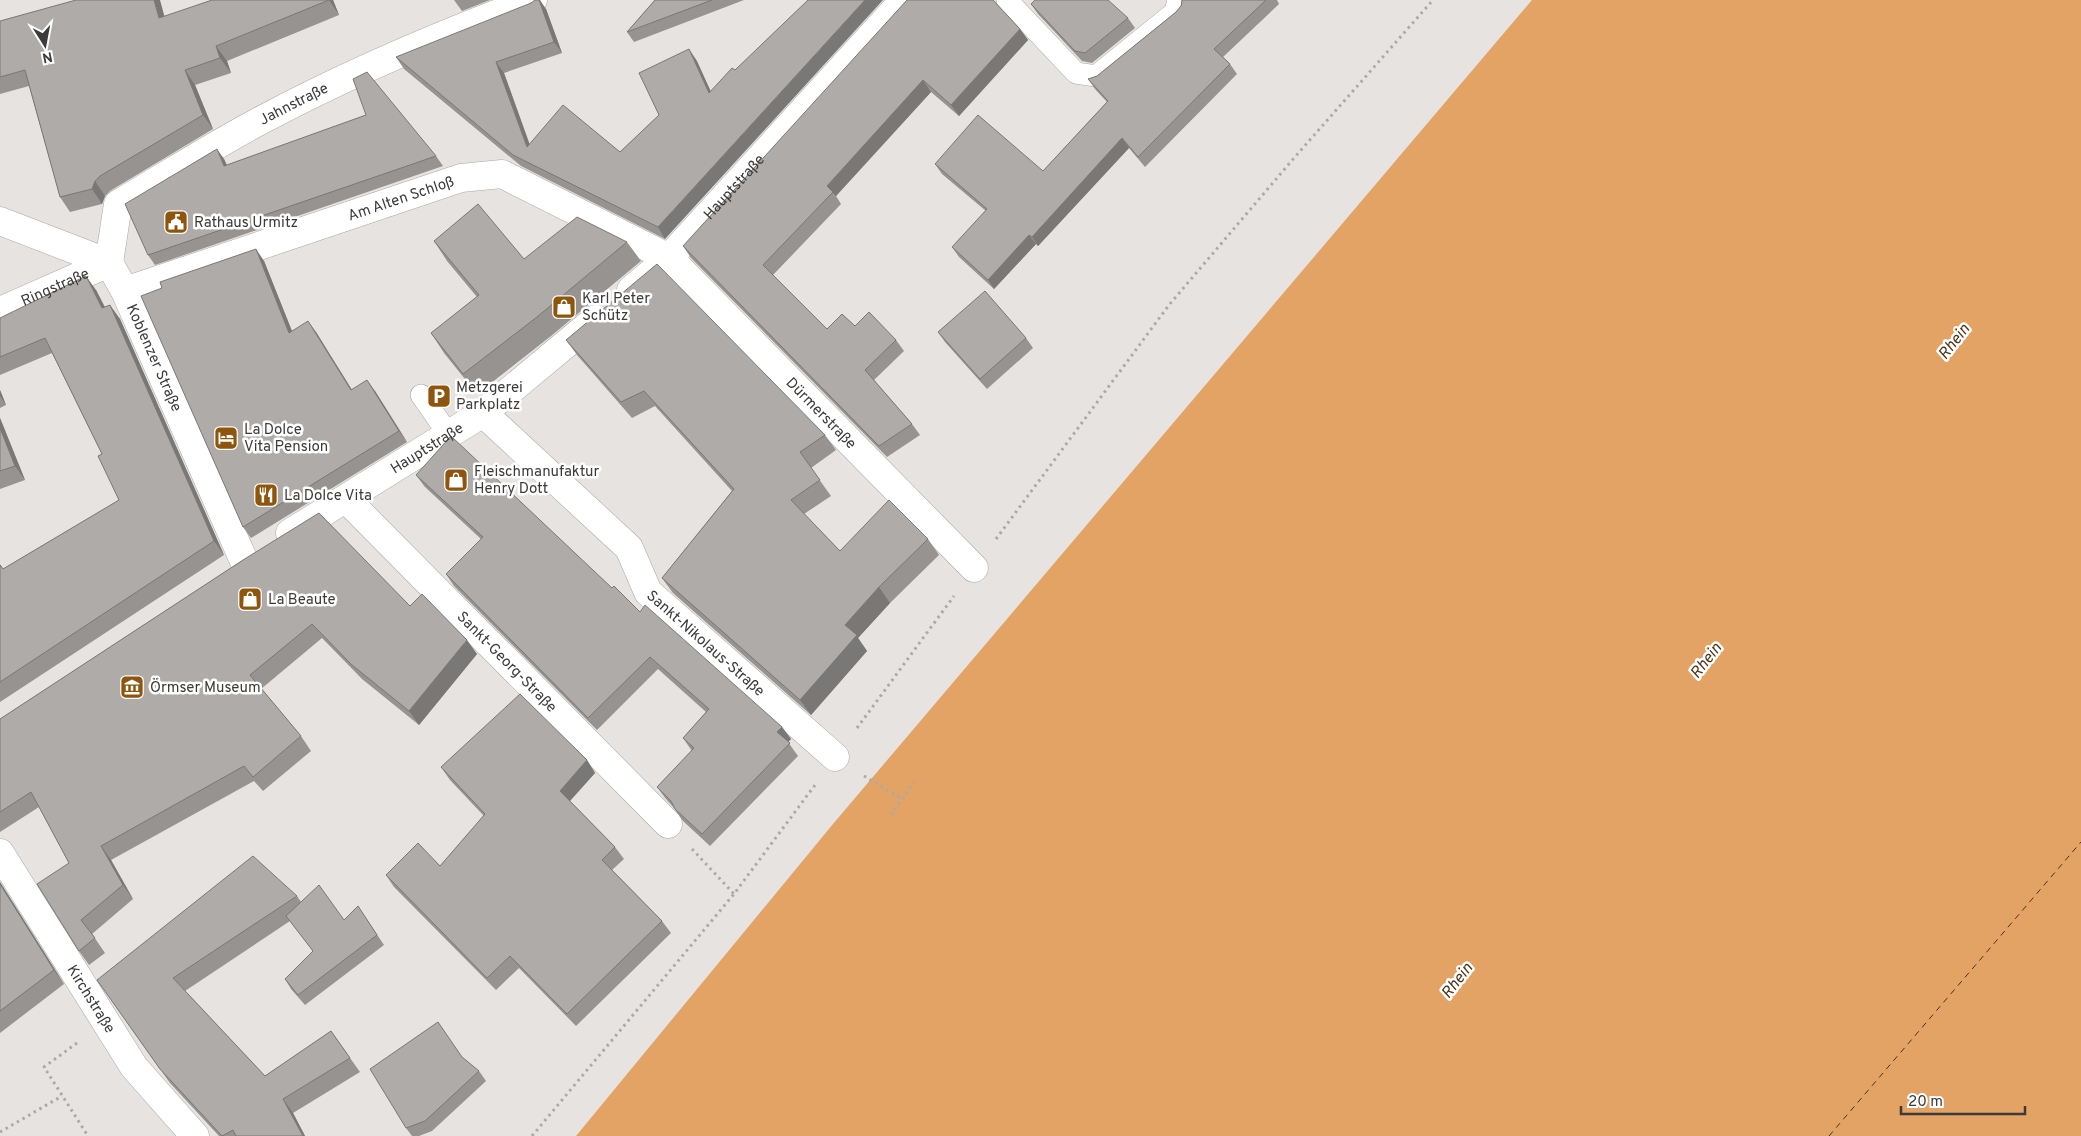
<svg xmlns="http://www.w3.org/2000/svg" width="2081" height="1136" font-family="Overpass,sans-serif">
<rect width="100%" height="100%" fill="#e7e3e1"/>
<path fill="#e2a364" d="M1532,0H2081V1136H576L833,824Z"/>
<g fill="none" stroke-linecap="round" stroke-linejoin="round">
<path stroke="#4d3317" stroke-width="1" stroke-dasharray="6 5" stroke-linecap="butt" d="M1829,1136L2081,842"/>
<g stroke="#aaa7a4" stroke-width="22">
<g id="service">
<path d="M1007,0L1076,73L1096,76L1175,12L1178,0"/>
<path d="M421,395L449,435"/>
</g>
</g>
<g stroke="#aaa7a4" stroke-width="29">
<g id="minor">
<path id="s1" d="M0,221L109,263L125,291L244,561"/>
<path id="s2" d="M109,263L118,204C164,177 209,148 256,123C345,75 439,35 533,0"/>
<path id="s3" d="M631,290L669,258L904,0"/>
<path id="s4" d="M125,291L461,178L502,174L669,258L974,568"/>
<path id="s5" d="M0,311L109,263"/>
<path id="s6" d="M483,413L629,548L648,592L835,757"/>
<path id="s7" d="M346,499L668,824"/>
<path id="s8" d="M290,533L483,413L596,319"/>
<path id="s9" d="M0,853L134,1067L195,1136"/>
</g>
</g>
<g stroke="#aca9a7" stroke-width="3" stroke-dasharray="2.5 4" stroke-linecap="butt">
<path d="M996,539L1169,305L1294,158L1433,0"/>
<path d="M857,728L954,596"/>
<path d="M864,776L902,799"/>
<path d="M891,815L914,782"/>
<path d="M692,849L734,894"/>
<path d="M77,1043L44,1067L88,1136"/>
<path d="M0,1132L62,1096"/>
<path d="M532,1136L734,894L815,785"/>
</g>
<use href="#service" stroke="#fff" stroke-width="21"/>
<use href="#minor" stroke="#fff" stroke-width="28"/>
</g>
<g fill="#969390">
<path d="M333,0L339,15L227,61L231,73L195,85L213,129L110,191L105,196L102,204L70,212L60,197L29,86L0,94V21L165,16Z"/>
<path d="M454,0H490L462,11Z"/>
<path d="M655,0H744L634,42L627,32Z"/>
<path d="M1182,0H1277L1279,4L1223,57L1230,64L1237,74L1145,167L1129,148L1038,246L1036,244L994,289L959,257L952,247L986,211L942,174L935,164L1043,171L1107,102L1095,89L1088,79L1097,76L1176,12L1181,6Z"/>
<path d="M996,4L1020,29L1028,40L959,116L931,92L836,196L841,204L773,275L827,329L855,326L896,340L904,351L874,380L912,424L920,435L887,457L691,258L683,246Z"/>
<path d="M1031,4L1128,18L1135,28L1092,63L1082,61L1038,14Z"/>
<path d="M546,9L562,53L504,73L529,144L620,152L659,115L697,61L665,239L521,166L404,69L396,57Z"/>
<path d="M366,115L436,156L443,166L155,265L148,255L224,159L227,165Z"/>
<path d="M434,241L524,259L627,242L641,261L551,336L477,394L444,353L431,333L477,297L447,261Z"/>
<path d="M264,261L292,331L316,332L351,390L375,391L407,442L251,538L243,527Z"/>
<path d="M96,290L105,307L120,319L224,555L0,702V564L3,569L119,500L102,454L52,353L0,375V318Z"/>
<path d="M938,332L1026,338L1033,348L987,389L945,342Z"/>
<path d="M566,340L825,435L836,450L811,468L831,496L804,514L840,551L928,539L939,555L890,603L858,638L867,651L811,715L673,593L662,578L732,491L655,406L632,418L577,355Z"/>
<path d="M0,390L6,405L0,408Z"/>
<path d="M0,418L25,480L0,489Z"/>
<path d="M416,475L612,588L640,612L782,727L791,739L788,742L798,756L710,846L683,821L674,808L666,799L657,787L692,751L683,738L706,712L658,669L597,730L454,586L446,574L481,539L425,487Z"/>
<path d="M243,560L410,606L477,654L419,725L362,679L322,638L261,689L301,736L311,751L263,791L254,781L111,860L133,899L92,934L105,953L89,965L79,951L69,863L39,807L0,832V719Z"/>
<path d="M587,760L595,773L570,801L615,847L624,859L612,870L662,921L671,933L576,1026L519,968L496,990L394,887L386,875L440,866L484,816L450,780L441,767Z"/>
<path d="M0,882L64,984L0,1033Z"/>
<path d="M297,896L301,902L344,920L358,906L384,945L305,1005L291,989L285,979L313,951L290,921L185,991L265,1076L331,1031L360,1072L293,1113L305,1136H219L170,1083L97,980Z"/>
<path d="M462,1058L479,1071L486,1081L432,1131L419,1136H412L406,1128Z"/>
</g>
<g fill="#7a7876">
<path d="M154,0H160L169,33L159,18Z"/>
<path d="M329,0H333L339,15Z"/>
<path d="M539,0H540L546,9L562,53L554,42Z"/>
<path d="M865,0H883L665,239L658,227Z"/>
<path d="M1020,29L1028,40L959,116L951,105Z"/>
<path d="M216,46L227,61L231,73L220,58Z"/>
<path d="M689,49L697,61L717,105L709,93Z"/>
<path d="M496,62L504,73L535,159L527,147Z"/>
<path d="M185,70L195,85L213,129L203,115Z"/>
<path d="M923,80L931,92L836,196L827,186Z"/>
<path d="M1122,138L1129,148L1038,246L1032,237Z"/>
<path d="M217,149L224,159L231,176L224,166Z"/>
<path d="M95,181L105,196L102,204L92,189Z"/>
<path d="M1029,235L1036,244L994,289L988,280Z"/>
<path d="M256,249L264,261L297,344L289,333Z"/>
<path d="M86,276L96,290L112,322L102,308Z"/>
<path d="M110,305L120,319L224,555L214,541Z"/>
<path d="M308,321L316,332L359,401L351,390Z"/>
<path d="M367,380L375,391L407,442L399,431Z"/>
<path d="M0,390L6,405L0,396Z"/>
<path d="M0,418L25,480L15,466L0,428Z"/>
<path d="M879,587L890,603L858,638L867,651L811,715L800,700L845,625Z"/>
<path d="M467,640L477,654L419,725L409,711Z"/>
<path d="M782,727L791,739L786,744L777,732Z"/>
<path d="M587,760L595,773L568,803L560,791Z"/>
<path d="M101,846L111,860L133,899L123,885Z"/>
<path d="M0,882L64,984L54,970L0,884Z"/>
<path d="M283,1099L293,1113L305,1136H303Z"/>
</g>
<g fill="#aeaba8" stroke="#7a7876">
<path d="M76,0H154L159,18L212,0H329L216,46L220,58L185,70L203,115L100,176L95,181L92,189L60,197L25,70L0,77V21Z"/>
<path d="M535,0H539L554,42L496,62L527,147L563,105L620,152L659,115L639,73L689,49L709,93L732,68L735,70L808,0H865L658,227L513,155L396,57L531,3Z"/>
<path d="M655,0H712L627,32Z"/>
<path d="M907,0H993L1020,29L951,105L923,80L827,186L833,192L763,265L827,329L842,314L855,326L869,312L896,340L865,370L912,424L879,446L683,246Z"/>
<path d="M1035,0H1108L1128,18L1085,53L1075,51L1031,4Z"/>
<path d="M1182,0H1266L1214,49L1230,64L1138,157L1122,138L1032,237L1029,235L988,280L952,247L987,209L935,164L978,115L1043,171L1108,101L1088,79L1097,76L1176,12L1181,6Z"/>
<path d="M367,72L436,156L148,255L125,204L217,149L224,166L366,115L353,79Z"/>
<path d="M478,204L524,259L577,217L627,242L537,317L463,374L431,333L479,295L434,241Z"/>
<path d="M256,249L289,333L308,321L351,390L367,380L399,431L243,527L141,296L162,288L160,282Z"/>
<path d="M657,264L825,435L800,452L820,480L791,500L840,551L889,500L928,539L879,587L845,625L857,635L800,700L662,578L734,489L644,391L621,402L566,340Z"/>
<path d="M86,276L102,308L110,305L214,541L0,682V565L3,569L119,500L98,456L102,454L45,338L0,357V318Z"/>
<path d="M985,291L1026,338L980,379L938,332Z"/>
<path d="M0,428L15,466L0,471Z"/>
<path d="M451,436L612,588L614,586L640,612L645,605L782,727L777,732L790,743L702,834L675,809L671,801L657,787L694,748L683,738L709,709L650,657L588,718L446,574L483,537L416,475Z"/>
<path d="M319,513L410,606L422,594L467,640L409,711L352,665L312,624L250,675L301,736L253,777L244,766L101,846L123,885L81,920L95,938L79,951L37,884L69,863L31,792L0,812V719L243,560Z"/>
<path d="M520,694L587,760L560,791L615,847L602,860L662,921L567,1014L510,956L487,978L386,875L418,843L440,866L485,814L441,767Z"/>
<path d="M253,856L297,896L173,978L265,1076L331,1031L350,1058L283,1099L303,1136H236L233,1130L222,1136L160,1069L97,980Z"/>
<path d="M0,884L54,970L0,1011Z"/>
<path d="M319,885L344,920L358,906L377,935L298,995L285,979L313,951L286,916Z"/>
<path d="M438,1022L462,1057L479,1071L425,1121L406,1128L370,1069Z"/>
</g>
<defs>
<g id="civic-square" transform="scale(1.25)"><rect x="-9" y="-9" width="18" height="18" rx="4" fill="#8e560d" stroke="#fff"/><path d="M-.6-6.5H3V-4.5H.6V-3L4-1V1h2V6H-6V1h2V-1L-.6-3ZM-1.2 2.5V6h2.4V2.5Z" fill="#fff"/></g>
<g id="shop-square" transform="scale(1.25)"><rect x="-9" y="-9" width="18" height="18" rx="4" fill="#8e560d" stroke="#fff"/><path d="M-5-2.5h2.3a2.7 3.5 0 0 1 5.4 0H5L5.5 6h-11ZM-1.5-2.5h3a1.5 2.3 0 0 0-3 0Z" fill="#fff"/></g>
<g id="parking-square" transform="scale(1.25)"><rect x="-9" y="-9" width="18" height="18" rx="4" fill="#8e560d" stroke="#fff"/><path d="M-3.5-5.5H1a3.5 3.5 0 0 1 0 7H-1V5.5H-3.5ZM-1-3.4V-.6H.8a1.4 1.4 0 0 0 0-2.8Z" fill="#fff"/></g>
<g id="hotel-square" transform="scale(1.25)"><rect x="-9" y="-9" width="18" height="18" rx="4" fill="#8e560d" stroke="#fff"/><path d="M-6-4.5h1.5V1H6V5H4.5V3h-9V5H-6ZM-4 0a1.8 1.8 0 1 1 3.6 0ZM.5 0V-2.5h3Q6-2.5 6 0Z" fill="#fff"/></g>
<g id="restaurant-square" transform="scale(1.25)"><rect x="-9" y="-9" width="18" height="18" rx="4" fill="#8e560d" stroke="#fff"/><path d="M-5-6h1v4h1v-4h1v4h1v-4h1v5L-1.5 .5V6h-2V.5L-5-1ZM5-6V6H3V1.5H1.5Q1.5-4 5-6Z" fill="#fff"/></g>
<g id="museum-square" transform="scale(1.25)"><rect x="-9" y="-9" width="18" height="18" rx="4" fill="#8e560d" stroke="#fff"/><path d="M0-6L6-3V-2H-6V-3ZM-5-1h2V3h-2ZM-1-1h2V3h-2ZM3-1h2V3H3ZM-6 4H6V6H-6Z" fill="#fff"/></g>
</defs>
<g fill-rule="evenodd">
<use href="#civic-square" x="176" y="222"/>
<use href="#shop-square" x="564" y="307"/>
<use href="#parking-square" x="439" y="396"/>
<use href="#hotel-square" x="226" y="438"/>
<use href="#shop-square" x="456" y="480"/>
<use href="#restaurant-square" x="266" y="495"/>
<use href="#shop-square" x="250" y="599"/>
<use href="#museum-square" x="132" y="687"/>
</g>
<g text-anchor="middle" stroke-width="5" stroke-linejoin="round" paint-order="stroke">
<g font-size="15" fill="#3c3b3a" stroke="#fff">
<text dy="5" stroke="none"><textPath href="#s2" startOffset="262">Jahnstraße</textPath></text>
<text dy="5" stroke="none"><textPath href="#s3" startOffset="146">Hauptstraße</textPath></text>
<text dy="5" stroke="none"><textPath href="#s4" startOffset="291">Am Alten Schloß</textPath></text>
<text dy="5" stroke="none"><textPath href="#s5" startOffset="60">Ringstraße</textPath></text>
<text dy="5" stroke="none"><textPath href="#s1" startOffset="222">Koblenzer Straße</textPath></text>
<text dy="5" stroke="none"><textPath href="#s4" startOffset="800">Dürmerstraße</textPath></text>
<text dy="5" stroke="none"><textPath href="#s8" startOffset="161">Hauptstraße</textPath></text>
<text dy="5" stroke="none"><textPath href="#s6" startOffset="324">Sankt-Nikolaus-Straße</textPath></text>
<text dy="5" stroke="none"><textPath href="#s7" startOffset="229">Sankt-Georg-Straße</textPath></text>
<text dy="5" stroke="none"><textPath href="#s9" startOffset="172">Kirchstraße</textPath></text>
</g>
<g font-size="15" fill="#3c3b3a" stroke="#fff" text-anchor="start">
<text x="194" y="227">Rathaus Urmitz</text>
<text x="582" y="303">Karl Peter<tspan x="582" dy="17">Schütz</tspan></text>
<text x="456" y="392">Metzgerei<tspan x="456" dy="17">Parkplatz</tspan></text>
<text x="244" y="434">La Dolce<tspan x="244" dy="17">Vita Pension</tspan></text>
<text x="474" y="476">Fleischmanufaktur<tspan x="474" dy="17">Henry Dott</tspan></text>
<text x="284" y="500">La Dolce Vita</text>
<text x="268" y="604">La Beaute</text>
<text x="150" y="692">Örmser Museum</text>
</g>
<g font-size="16" font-style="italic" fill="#4d3317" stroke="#fff">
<text transform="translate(1953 341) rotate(-52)" y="6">Rhein</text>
<text transform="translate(1705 660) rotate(-52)" y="6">Rhein</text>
<text transform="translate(1456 980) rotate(-52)" y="6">Rhein</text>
</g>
</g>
<g transform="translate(45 45) rotate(169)" stroke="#ffffff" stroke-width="4" paint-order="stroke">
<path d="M0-4L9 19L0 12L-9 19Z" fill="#3c3b3a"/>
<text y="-8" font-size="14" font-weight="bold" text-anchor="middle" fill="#3c3b3a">N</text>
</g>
<path d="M1901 1106v8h124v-8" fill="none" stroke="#3c3b3a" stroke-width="2.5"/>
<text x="1908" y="1106" font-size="15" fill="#3c3b3a" stroke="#ffffff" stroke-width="4" paint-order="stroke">20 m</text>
</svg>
